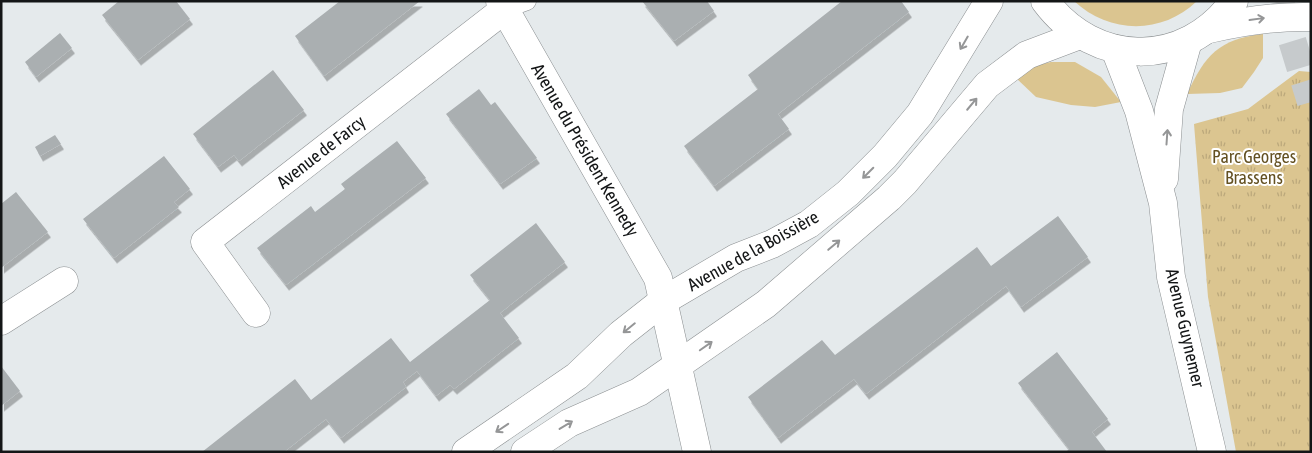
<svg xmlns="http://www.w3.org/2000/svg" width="1312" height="453" font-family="'Asap Condensed',sans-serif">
<defs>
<pattern id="park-tufts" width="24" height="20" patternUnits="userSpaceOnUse" patternTransform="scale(1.25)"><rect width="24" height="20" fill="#dbc590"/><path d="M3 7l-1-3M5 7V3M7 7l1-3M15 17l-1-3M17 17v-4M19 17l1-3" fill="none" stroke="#bba87b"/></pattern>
<filter id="shadow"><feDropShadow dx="3" dy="5.5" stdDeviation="0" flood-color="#0004"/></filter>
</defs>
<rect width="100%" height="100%" fill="#e5eaec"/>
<g fill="#dbc590">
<path d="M1074,1H1197C1162,35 1109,34 1074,1Z"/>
<path d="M1263,34V58L1254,72L1242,88L1220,93L1187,94C1205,55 1219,39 1263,34Z"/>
<path d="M1051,62H1075L1101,77L1121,102L1095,107L1071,105L1036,97L1015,77L1038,65Z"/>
</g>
<path fill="url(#park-tufts)" d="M1299,71L1311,72V452H1236L1208,297L1194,124L1248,109Z"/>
<g fill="#aaafb1" filter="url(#shadow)">
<path d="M119,1H176L190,19L138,60L102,15Z"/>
<path d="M340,1H420L324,76L295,36Z"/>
<path d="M642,1H707L714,11L674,41Z"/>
<path d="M842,1H901L909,12L778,114L789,129L714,186L684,146L758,89L748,75Z"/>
<path d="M60,33L72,48L36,77L25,62Z"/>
<path d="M273,70L304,110L239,161L234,155L218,167L193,134Z"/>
<path d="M479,89L491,105L495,102L537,158L500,184L446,114Z"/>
<path d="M55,135L61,144L40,156L35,147Z"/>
<path d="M397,141L426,178L286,285L257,248L311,206L315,212L345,189L341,184Z"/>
<path d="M164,156L190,189L174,202L179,207L114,258L83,219Z"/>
<path d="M16,192L48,232L1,268V204Z"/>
<path d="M1058,216L1088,257L1021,307L1006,286L866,394L854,379L778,438L748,397L822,340L835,355L977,247L991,266Z"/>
<path d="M536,223L565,262L500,313L519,338L454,389L450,385L436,396L417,371L403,382L406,387L341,438L326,419L284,452H202L295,379L311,400L391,338L410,362L490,300L470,275Z"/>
<path d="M1057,352L1108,419L1092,432L1107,452H1066L1069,449L1018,383Z"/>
<path d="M1,366L20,391L1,406Z"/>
</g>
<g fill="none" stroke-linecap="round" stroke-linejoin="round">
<path stroke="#c6cacc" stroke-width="28" stroke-dasharray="28 14" stroke-linecap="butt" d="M1280,1L1311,102"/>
<g stroke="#8b8f91" stroke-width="19">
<path id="lane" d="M505,9L527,1"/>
</g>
<g stroke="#8b8f91" stroke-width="29">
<g id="street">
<path d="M500,1L658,278L697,452"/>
<path d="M1115,49L1139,111L1163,203L1171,277L1212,452"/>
<path d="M1164,179L1169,109L1188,41"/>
<path d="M256,313L205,242L505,9"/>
<path d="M1,321L64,281"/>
</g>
</g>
<g stroke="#8b8f91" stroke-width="29">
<g id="secondary">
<path d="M1045,1C1095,68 1185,69 1234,1"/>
<path d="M1209,29C1243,21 1276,16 1311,17"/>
<path d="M466,452L577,376L621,334L663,301L736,258L772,244L809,224L848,193L885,156L920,114L989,1"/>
<path d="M525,452L569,423L639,392L766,304L889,198L905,182L987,85L1027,55L1080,35"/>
</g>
</g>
<use href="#lane" stroke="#fff" stroke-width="18"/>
<use href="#street" stroke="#fff" stroke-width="28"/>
<use href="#secondary" stroke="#fff" stroke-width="28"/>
</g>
<defs><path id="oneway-shaft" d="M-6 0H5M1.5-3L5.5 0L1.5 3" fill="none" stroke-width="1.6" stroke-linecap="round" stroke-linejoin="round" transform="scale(1.25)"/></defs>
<g stroke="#959697">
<use href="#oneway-shaft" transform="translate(1257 19) rotate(-8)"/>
<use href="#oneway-shaft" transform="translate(964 43) rotate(120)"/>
<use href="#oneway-shaft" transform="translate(972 104) rotate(-50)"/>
<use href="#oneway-shaft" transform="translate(1167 137) rotate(-86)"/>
<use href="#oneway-shaft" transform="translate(868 173) rotate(135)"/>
<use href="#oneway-shaft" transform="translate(834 245) rotate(-40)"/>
<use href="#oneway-shaft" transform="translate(629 328) rotate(141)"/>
<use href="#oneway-shaft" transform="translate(706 346) rotate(-35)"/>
<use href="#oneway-shaft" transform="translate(566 425) rotate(-31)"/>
<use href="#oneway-shaft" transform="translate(502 428) rotate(146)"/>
</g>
<g text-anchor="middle" stroke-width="4" stroke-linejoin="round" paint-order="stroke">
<g font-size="18" fill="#141617" stroke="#fff">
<text transform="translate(585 150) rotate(60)" y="6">Avenue du Président Kennedy</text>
<text transform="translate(321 152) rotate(-38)" y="6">Avenue de Farcy</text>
<text transform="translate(753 251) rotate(-29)" y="6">Avenue de la Boissière</text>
<text transform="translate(1185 328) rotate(77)" y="6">Avenue Guynemer</text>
</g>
<g font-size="18" fill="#635021" stroke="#fff">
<text x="1254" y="163">Parc Georges<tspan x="1254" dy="21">Brassens</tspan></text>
</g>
</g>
<rect width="1312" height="453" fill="none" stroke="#141617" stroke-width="5"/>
</svg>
